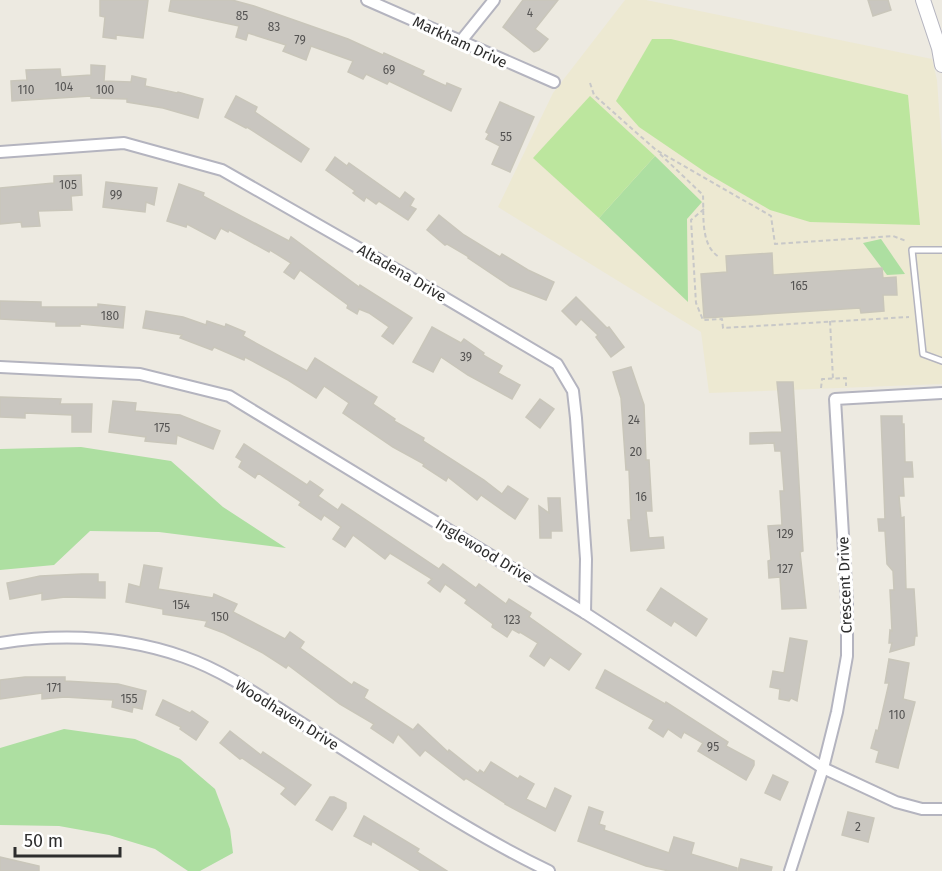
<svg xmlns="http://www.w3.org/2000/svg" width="942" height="871" font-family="'Fira Sans',sans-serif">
<rect width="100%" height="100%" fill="#edeae1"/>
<path fill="#ede9d2" d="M625,0H646L932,59L937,80L942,152V384L709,393L701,332L498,207L553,93Z"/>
<g fill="#addfa1">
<path d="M655,156L702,202L687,219L688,302L599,218Z"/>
<path d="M881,239L905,274L887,275L863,243Z"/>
<path d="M81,447L171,461L223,507L286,548L159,532L90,531L54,565L0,570V449Z"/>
<path d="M64,729L135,739L180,759L215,789L230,829L233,853L200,871H188L155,849L109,835L59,826L0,825V748Z"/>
</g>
<g fill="#bce69e">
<path d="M652,39H671L908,95L920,225L810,222L770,210L708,174L639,127L616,101Z"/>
<path d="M590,96L655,156L599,218L533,158Z"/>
</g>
<g fill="#c9c6c0" stroke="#c9c6ba" stroke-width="1.5">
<path d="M100,0H148L143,38L116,35V39L103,37L105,17L100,16Z"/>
<path d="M171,0H232L254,6L348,39L383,55L384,53L424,71L422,75L446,86L447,83L461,89L451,111L389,81L387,84L366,74L363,79L348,72L353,61L311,46L306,60L283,51L286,45L248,33L246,40L236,37L239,26L169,11Z"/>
<path d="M523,0H558L535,29L548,39L539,50L534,52L503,27Z"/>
<path d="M868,0H888L891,10L873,16Z"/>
<path d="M91,65L105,66L104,81L131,82L132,76L146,79L145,86L177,93L178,92L203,99L198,118L163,108L127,102V99L91,98V96L12,101L11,81L27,80L26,70L60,69L61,77L91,75Z"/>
<path d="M236,96L257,107L255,112L309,149L301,162L247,127L246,128L225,117Z"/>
<path d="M500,102L534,117L510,172L492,164L500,146L486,139L489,134L486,132Z"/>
<path d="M335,157L347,166L349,163L400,199L405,192L414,199L410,206L416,209L408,220L379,201L376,204L366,197L364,201L353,193L355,191L326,170Z"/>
<path d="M81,175L82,195L71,196L72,210L38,211L40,226L22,227L21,222L0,224V188L54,183V176Z"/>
<path d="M106,182L157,188L154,205L146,202L145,212L103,207Z"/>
<path d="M179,184L204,193L203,196L289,241L291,237L359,287L360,285L412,318L393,344L382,336L389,327L369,313L359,309L357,314L347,308L348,305L300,270L294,279L284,272L291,263L270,250L269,252L229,230L228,232L221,228L215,239L187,224L186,227L167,221Z"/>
<path d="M439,215L464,235L500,257L502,254L528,270L554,282L546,300L510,286L468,258L469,257L447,244L445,245L427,230Z"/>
<path d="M772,253L773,275L882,268L883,278L896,277L897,295H883L884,311L861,313L860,308L704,318L701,274L727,272L726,256Z"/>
<path d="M576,297L607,328L609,327L624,347L611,357L596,337L598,335L581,319L576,325L562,311Z"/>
<path d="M0,301L41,302V307H98V304L125,307L123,328L80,324V326H56V322L0,319Z"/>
<path d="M146,311L183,317L206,325L207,321L225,327L226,324L245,332L243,336L307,371L315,358L377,397L373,404L395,419L394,421L424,438L423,441L484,480L502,494L508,486L528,499L515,519L481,495L477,500L448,477L446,481L423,466L424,464L393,447L343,413L349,403L324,386L316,398L288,380L245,357L244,360L214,347L212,350L180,338L182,335L143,328Z"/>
<path d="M432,327L461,343L464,339L484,353L483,355L502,366L498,373L520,385L512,399L468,375L441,357L433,372L413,362Z"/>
<path d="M631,367L644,405L646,460H649L652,511H646L649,538L663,537L664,548L631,551L628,520H631L629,470H626L621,398L613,372Z"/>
<path d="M777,382H793L803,551L800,552L806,608L782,609L780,577L769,578L768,561L771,560L768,526L782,525L780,491H784L781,451H775L774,443L750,444V433L782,432Z"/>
<path d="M0,397L61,399L60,404H92L91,432H72V415L25,413V418L0,417Z"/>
<path d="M540,399L554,409L540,428L526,417Z"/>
<path d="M113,401L136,403L135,411L180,415L220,431L213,449L177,435L176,444L145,441L146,437L109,432Z"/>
<path d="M881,416H902V424H904L905,462H912L913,477H903L904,496H899L901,518L904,517L906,589H914L917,636H915L914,645L890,652L892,643H889L890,630L892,631L890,590H894L893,571L887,564L885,531H879L878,519H885Z"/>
<path d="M244,444L307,485L310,481L323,490L318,496L338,510L342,504L439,569L443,564L476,588L479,584L506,604L509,599L531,613L529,617L581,654L569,670L550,657L544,666L530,656L538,643L520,632L519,633L512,629L507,637L492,627L493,624L465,603L467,600L445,584L440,592L428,583L432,579L390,553L385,559L353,535L345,547L333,539L341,527L324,515L321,520L299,505L301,502L258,473L255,478L239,467L242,461L236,457Z"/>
<path d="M548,498H560L562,531H551V538H540L539,506L549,513Z"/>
<path d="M144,565L162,568L158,589L213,598L214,594L237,604L233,612L285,639L290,632L304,642L300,648L352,685L354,682L368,690L364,698L413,730L418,724L448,752L449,750L478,773L480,770L484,773L491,762L518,779L520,776L534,784L526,799L546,809L555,788L571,796L555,831L505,804V803L466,778L464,780L425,750L420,756L398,734L393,743L371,728L374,724L340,704L288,665L286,668L263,653L224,633L205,626L207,621L163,614V609L126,602L129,584L140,587Z"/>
<path d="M82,574H98V582H105V598L65,597L42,600V593L10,599L7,583L40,576Z"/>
<path d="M661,588L707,619L696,636L674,621L671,626L647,610Z"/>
<path d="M790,638L807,641L797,701L791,698L789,701L779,699L780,689L770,687L773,671L784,673Z"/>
<path d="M889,659L909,663L903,699L915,702L898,768L876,762L879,751L871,748L876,730L878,731L889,683H885Z"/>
<path d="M605,670L665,704L666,702L728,742L726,746L754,761V765L746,780L698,751L703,743L684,732L681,738L668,729L663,737L649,728L654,720L596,688Z"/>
<path d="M25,677H65V681L118,684L146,691L142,709L133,707L132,712L112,707L113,700L65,697L42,699V693L0,699V680Z"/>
<path d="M163,700L190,713L192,711L208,722L196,740L180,729L181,727L156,715Z"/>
<path d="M230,731L261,755L263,752L311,785L295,805L281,794L286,788L242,758L240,759L220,743Z"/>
<path d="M773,775L788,782L780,800L765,793Z"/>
<path d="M330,797H334L346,803V808L332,830L316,820Z"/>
<path d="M589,807L603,812L599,824L605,826L604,830L669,853L674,837L694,843L691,854L737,868V871H669L646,866L578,841Z"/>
<path d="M848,812L874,818L868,842L842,835Z"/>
<path d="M364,816L419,849L417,852L447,871H421L372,841L371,845L354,836Z"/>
<path d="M0,857L39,866V871H0Z"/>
<path d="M741,859L772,867L771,871H738Z"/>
</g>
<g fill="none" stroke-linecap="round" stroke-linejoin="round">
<g stroke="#b4b4bf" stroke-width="8">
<path id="service" d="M942,250H912L923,354L942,361"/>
</g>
<g stroke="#b4b4bf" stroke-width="14">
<g id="minor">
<path d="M367,0L554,82"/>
<path d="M461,41L494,0"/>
<path d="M0,152L124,143L222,170L418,282L557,364L573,391L576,418L586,559L585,613"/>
<path d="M0,367L140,374L229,396L585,613L823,768L896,802L922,809H942"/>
<path d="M0,643C63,633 124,636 184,657C227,672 265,700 303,724C384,774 463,830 549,871"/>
<path d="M790,871L823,768L837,712L847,656V603L835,399L942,393"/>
</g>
</g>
<g stroke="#b4b4bf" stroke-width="16">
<path id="tertiary" d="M923,0L939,48L942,65"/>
</g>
<g stroke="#c8c8c8" stroke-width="2" stroke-dasharray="4.5 3" stroke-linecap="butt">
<path d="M590,83L594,95L656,150L771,216L775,244L893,236L906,241"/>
<path d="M660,154L703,195C704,215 700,245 719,257"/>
<path d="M704,209L691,220L696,303L703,320L722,319L723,328L909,317"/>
<path d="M830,321L833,379"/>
<path d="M821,388L822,379L846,378V386"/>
</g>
<use href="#service" stroke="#fff" stroke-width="5"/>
<use href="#minor" stroke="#fff" stroke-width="10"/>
<use href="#tertiary" stroke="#fff" stroke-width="14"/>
</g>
<g text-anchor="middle" stroke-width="6" stroke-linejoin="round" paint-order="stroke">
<g font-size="12" fill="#545352">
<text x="530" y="17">4</text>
<text x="242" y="20">85</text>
<text x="274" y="31">83</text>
<text x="300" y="44">79</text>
<text x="389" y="74">69</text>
<text x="64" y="91">104</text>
<text x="26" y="94">110</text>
<text x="105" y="94">100</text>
<text x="506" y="141">55</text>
<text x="68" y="189">105</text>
<text x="116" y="199">99</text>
<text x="799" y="290">165</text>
<text x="110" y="320">180</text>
<text x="466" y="361">39</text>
<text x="634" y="424">24</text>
<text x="162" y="432">175</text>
<text x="636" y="456">20</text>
<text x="641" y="501">16</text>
<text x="785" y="538">129</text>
<text x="785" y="573">127</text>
<text x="181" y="609">154</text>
<text x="220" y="621">150</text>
<text x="512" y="624">123</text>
<text x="54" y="692">171</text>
<text x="129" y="703">155</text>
<text x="897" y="719">110</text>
<text x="713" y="751">95</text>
<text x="858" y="831">2</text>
</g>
<g font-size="15" fill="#2d2d2d" stroke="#fff">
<text transform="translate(460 42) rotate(25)" y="5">Markham Drive</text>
<text transform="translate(402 273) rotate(30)" y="5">Altadena Drive</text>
<text transform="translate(484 551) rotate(31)" y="5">Inglewood Drive</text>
<text transform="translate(845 585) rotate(-92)" y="5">Crescent Drive</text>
<text transform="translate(287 715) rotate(32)" y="5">Woodhaven Drive</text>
</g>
</g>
<path d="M15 847v9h105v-9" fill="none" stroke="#2d2d2d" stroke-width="3"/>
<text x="24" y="847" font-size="18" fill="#2d2d2d" stroke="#ffffff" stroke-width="4.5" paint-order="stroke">50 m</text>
</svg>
